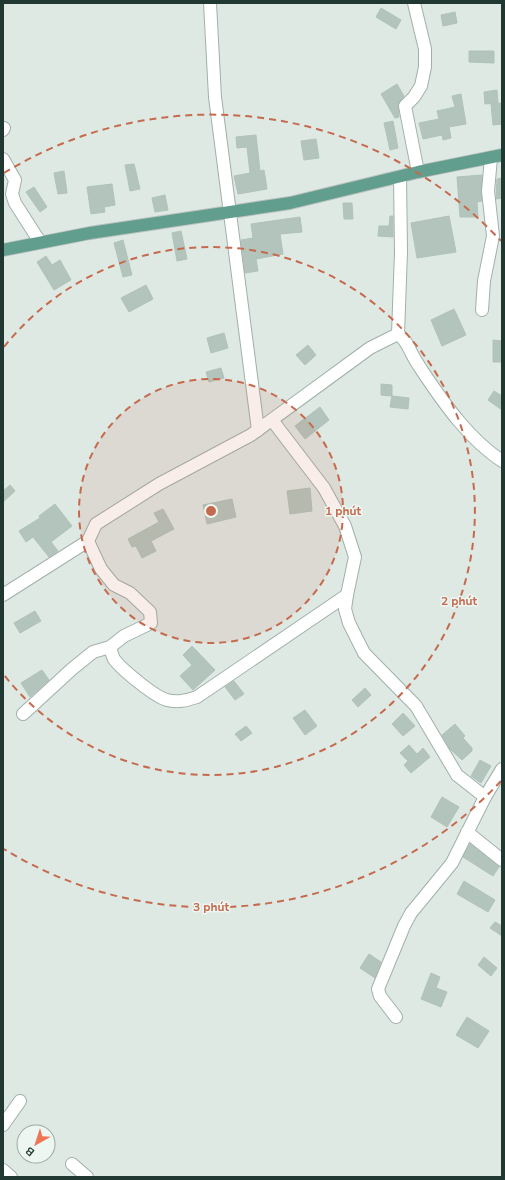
<svg xmlns="http://www.w3.org/2000/svg" width="505" height="1180" font-family="'Nunito Sans',sans-serif">
<rect width="100%" height="100%" fill="#dee9e4"/>
<g fill="#b3c4bc" stroke="#b0c2ba">
<path d="M381,8L401,20L396,29L376,17Z"/>
<path d="M455,12L457,23L443,26L441,15Z"/>
<path d="M469,51H494V63L469,62Z"/>
<path d="M397,84L404,96L398,104L399,117L395,118L381,94Z"/>
<path d="M497,90L498,103L485,104L484,92Z"/>
<path d="M461,94L466,124L449,127L451,138L443,140L442,135L423,139L419,123L439,119L437,111L455,107L452,96Z"/>
<path d="M502,103V124L493,125L491,104Z"/>
<path d="M393,121L398,148L390,150L384,123Z"/>
<path d="M256,135L260,171L264,170L267,189L238,194L234,176L250,173L247,147L237,148L236,137Z"/>
<path d="M316,139L319,158L304,160L301,141Z"/>
<path d="M134,164L140,189L130,191L125,165Z"/>
<path d="M64,171L67,193L58,194L54,173Z"/>
<path d="M482,175L481,190L482,201L477,202L478,217H460L457,177Z"/>
<path d="M502,178V198L496,199L497,179Z"/>
<path d="M112,184L115,205L104,207L105,212L91,214L87,187Z"/>
<path d="M34,187L47,207L40,212L26,192Z"/>
<path d="M165,195L168,210L155,212L152,198Z"/>
<path d="M343,203H352L353,219H344Z"/>
<path d="M390,216H393V237L378,236L379,226H389Z"/>
<path d="M449,216L456,252L417,258L411,223Z"/>
<path d="M300,217L302,232L280,234L283,254L256,259L258,271L245,273L241,240L253,238L251,224Z"/>
<path d="M181,231L187,259L177,261L172,233Z"/>
<path d="M123,240L132,275L123,277L114,243Z"/>
<path d="M46,256L52,265L60,260L71,280L54,290L37,262Z"/>
<path d="M146,285L153,299L129,312L121,298Z"/>
<path d="M454,309L466,335L442,346L431,320Z"/>
<path d="M224,333L228,348L211,353L207,338Z"/>
<path d="M493,340L502,341V362H493Z"/>
<path d="M308,345L316,355L305,365L296,355Z"/>
<path d="M221,368L224,378L209,382L206,372Z"/>
<path d="M381,384L392,385V396L381,395Z"/>
<path d="M494,391L502,396V410L488,400Z"/>
<path d="M392,396L409,398L408,409L390,407Z"/>
<path d="M320,407L329,420L305,439L295,426Z"/>
<path d="M10,485L15,491L3,502V491Z"/>
<path d="M310,488L312,511L290,514L287,491Z"/>
<path d="M232,499L236,517L207,524L203,505Z"/>
<path d="M55,504L72,526L51,542L58,551L49,557L33,537L26,542L19,531L40,518L39,516Z"/>
<path d="M163,509L174,529L151,541L156,551L142,558L136,546L132,547L128,539L159,522L154,513Z"/>
<path d="M35,611L41,621L20,633L14,623Z"/>
<path d="M192,646L215,670L193,690L180,676L192,665L183,655Z"/>
<path d="M42,670L49,680L30,697L21,683Z"/>
<path d="M234,681L244,694L235,700L225,687Z"/>
<path d="M365,688L371,695L358,707L352,700Z"/>
<path d="M305,710L317,726L305,735L293,718Z"/>
<path d="M403,713L415,726L403,736L392,724Z"/>
<path d="M455,724L465,736L463,738L472,748V751L462,760L450,749L442,735Z"/>
<path d="M246,726L252,733L241,741L235,734Z"/>
<path d="M409,745L417,754L423,748L430,757L411,773L404,765L408,761L400,753Z"/>
<path d="M480,760L491,766L481,783L471,776Z"/>
<path d="M442,797L459,807L447,827L431,817Z"/>
<path d="M470,844L499,867L493,876L463,857Z"/>
<path d="M464,881L495,900L488,912L457,894Z"/>
<path d="M495,922L502,926V936L490,928Z"/>
<path d="M369,954L381,962L375,978L360,968Z"/>
<path d="M484,957L497,968L491,976L478,965Z"/>
<path d="M431,973L440,977L436,988L447,992L441,1007L421,999Z"/>
<path d="M467,1017L489,1031L478,1048L456,1035Z"/>
</g>
<g fill="none" stroke-linecap="round" stroke-linejoin="round">
<g stroke="#a1b0ab" stroke-width="14">
<g id="street">
<path d="M210,3L215,97L258,430"/>
<path d="M414,3L425,49V67L421,86L414,97L405,106L418,172"/>
<path d="M3,130L4,128"/>
<path d="M3,159L15,180L12,194L15,203L40,242"/>
<path d="M482,310L484,281L493,236L488,191L491,158"/>
<path d="M398,334L401,252L400,177"/>
<path d="M272,420L324,488L345,526L355,557L347,595L345,609L349,623L364,653L416,706L457,775L485,797"/>
<path d="M3,595L88,541L96,524L159,484L251,435L370,348L398,334C406,340 408,346 412,354C415,360 419,366 423,372C445,405 469,439 502,461"/>
<path d="M110,647C111,651 112,655 114,659C121,669 155,697 167,700C178,703 187,700 197,697L347,595"/>
<path d="M23,714L72,669L93,652L110,647L124,636L151,623L150,612L130,593L114,585L101,569L88,541"/>
<path d="M467,832L502,860"/>
<path d="M396,1017L380,996L378,989L404,926L411,913L452,863L485,797L502,769"/>
<path d="M3,1125L20,1101"/>
<path d="M72,1164L87,1177"/>
<path d="M3,1170L11,1177"/>
</g>
</g>
<g stroke="#bcc3c1" stroke-width="14">
<path id="primary" d="M3,250L90,233L290,203L418,172L502,155"/>
</g>
<use href="#street" stroke="#fff" stroke-width="12"/>
<use href="#primary" stroke="#629e8d" stroke-width="12"/>
</g>
<circle cx="211" cy="511" r="132" fill="#c66a4e" fill-opacity=".12"/>
<g fill="none" stroke="#c66a4e" stroke-width="2" stroke-dasharray="7 5">
<circle cx="211" cy="511" r="132"/>
<path d="M4 347A264 264 0 1 1 4 675"/>
<path d="M501 781A396 396 0 0 1 4 849M4 173A396 396 0 0 1 501 241"/>
</g>
<circle cx="211" cy="511" r="6" fill="#c66a4e" stroke="#eef6f1" stroke-width="2"/>
<g font-size="12" text-anchor="middle" font-weight="bold" fill="#c66a4e" stroke="#eef6f1" stroke-width="3" stroke-linejoin="round" paint-order="stroke">
<text x="343" y="515">1 phút</text>
<text x="459" y="605">2 phút</text>
<text x="211" y="911">3 phút</text>
</g>
<rect width="505" height="1180" fill="none" stroke="#203831" stroke-width="8"/>
<g transform="translate(36 1144) rotate(219)"><circle r="19" fill="#eef6f1" stroke="#9caaa4"/>
<path d="M0-3L7 15L0 10L-7 15Z" fill="#ef7655"/>
<text y="-6" font-size="11" font-weight="bold" text-anchor="middle" fill="#203831">B</text>
</g>
</svg>
